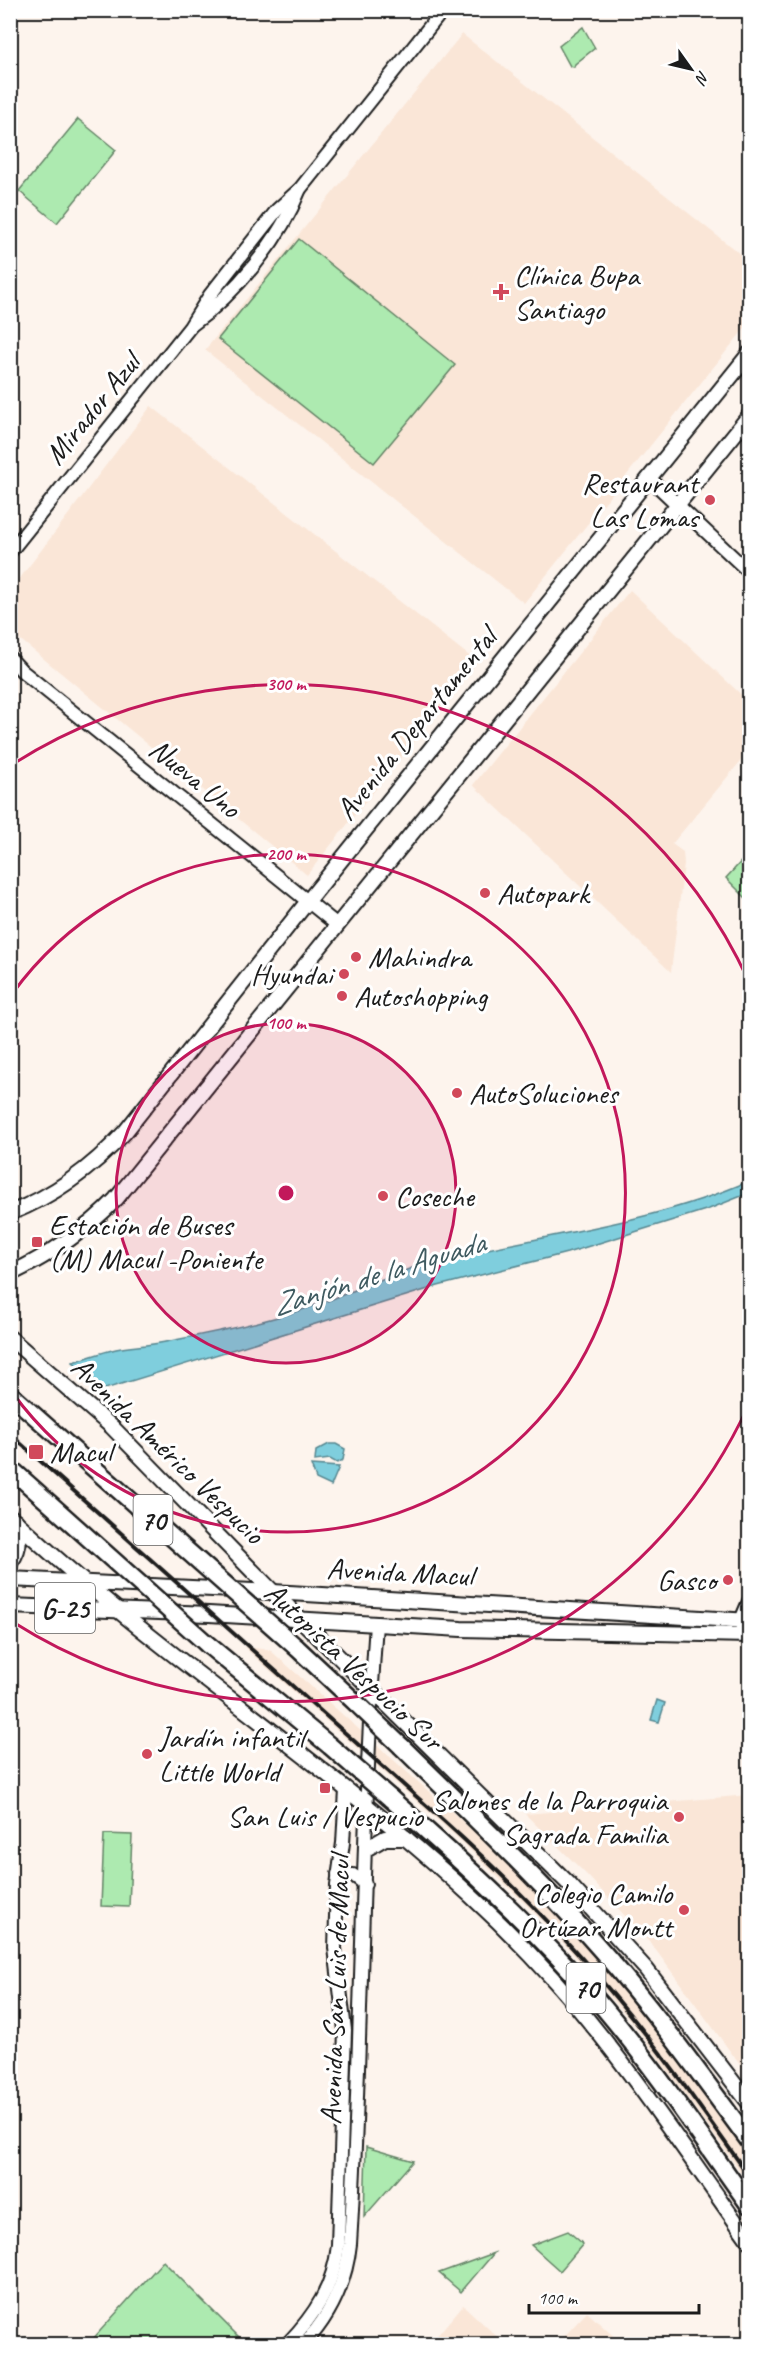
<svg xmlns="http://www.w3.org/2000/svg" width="760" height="2355" font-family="Caveat,sans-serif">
<rect width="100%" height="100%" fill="#fdf4ed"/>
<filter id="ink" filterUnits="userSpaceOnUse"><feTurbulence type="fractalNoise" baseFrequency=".0167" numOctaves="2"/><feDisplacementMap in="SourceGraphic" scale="12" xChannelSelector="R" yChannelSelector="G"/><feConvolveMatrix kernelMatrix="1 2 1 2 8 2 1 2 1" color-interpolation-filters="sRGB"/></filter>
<g filter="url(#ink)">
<g fill="#fae6d7">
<path d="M462,34L749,261V323L524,603L205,350Z"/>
<path d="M151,406L477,662L307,875L11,632V590Z"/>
<path d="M630,590L749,702V751L672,844L683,852L684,864L671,972L473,785Z"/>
<path d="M244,1647L270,1650L489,1845L555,1910L622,1985L672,2048L749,2158V2183L633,2023L553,1931L460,1840Z"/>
<path d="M749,1795H750L749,2077L652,1945L587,1875L525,1814Z"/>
<path d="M463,2305L505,2344H430Z"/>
<path d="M587,2312L622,2344H557Z"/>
</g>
<g fill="#adeab0" stroke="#648366" stroke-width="1.5">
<path d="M583,27L595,48L575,64L574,67L570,66L559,46Z"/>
<path d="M78,119L116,150L57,223L19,191Z"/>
<path d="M299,239L455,365L374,463L218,339Z"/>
<path d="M749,853V901L726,878Z"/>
<path d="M104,1834L132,1835L129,1907L101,1906Z"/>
<path d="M366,2147L413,2161L364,2217Z"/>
<path d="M568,2231L583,2244L560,2271L531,2245Z"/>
<path d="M494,2253L461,2292L439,2273Z"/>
<path d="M163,2261L246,2344H96L91,2341Z"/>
</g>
<g fill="#7fcedd" stroke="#578790" stroke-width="1.5">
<path d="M749,1181V1193L709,1209L567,1253L438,1286L102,1390L90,1375L73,1362C87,1358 102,1352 116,1349C134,1346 152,1345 170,1341C213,1333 256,1324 298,1311C347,1296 393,1271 443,1259C546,1234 651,1224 749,1181Z"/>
<path d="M329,1444H336L345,1449L343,1460L337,1463L330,1459L315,1461L316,1451Z"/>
<path d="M311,1465L339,1467L331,1486L316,1479Z"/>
<path d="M657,1700L665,1703L659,1722L651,1720Z"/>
</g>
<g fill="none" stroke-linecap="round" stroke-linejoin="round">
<g stroke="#1c1c1c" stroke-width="16">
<g id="secondary">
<path d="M193,324C235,294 280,240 299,191"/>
<path d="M649,478L750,573"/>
<path d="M10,552L190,327L210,295L277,210L300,189L443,10"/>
<path d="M10,658L22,671L336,924"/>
<path d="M742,1629L741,1620L750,1599"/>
<path d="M338,1874L353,1875L365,1884"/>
<path d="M287,2344C315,2315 334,2286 338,2245L345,2030L335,1948L337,1885L343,1843L346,1790"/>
<path d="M304,2344C331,2315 346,2283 350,2244C363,2038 361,1830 376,1624"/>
</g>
</g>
<g stroke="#1c1c1c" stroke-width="18">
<g id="primary">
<path d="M10,1213C56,1195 92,1168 125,1132L308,901L750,353"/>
<path d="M10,1274C50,1255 85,1231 116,1199L750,415"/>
<path d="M10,1338L112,1427L273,1592L568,1883L646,1969L750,2104"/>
<path d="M10,1516C155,1653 325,1760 471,1896C522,1943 570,1995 612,2050C660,2112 704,2178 750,2242"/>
<path d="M10,1563C20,1550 21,1536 16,1521"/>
<path d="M10,1579L273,1592L750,1621"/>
<path d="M10,1606L209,1614L461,1629L750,1635"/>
<path d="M366,1849L385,1838H406"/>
</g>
</g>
<g stroke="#1c1c1c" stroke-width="21">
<g id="highway">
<path d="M207,1644L330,1746"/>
<path d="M296,1647L356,1703"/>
<path d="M401,1746C469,1813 539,1879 602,1951C655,2011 702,2077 750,2142"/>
<path d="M390,1798C465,1864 539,1932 604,2008C657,2071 702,2139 750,2206"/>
</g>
</g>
<use href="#secondary" stroke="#fff" stroke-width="12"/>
<use href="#primary" stroke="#fff" stroke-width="14"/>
<use href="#highway" stroke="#fff" stroke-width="16"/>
<path stroke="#1c1c1c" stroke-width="4" d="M10,1434L445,1822C508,1879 568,1939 622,2005C668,2060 708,2119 750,2177"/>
<g stroke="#1c1c1c" stroke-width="21" stroke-linecap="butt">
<g id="highway-bridge">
<path d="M10,1394L296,1647"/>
<path d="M10,1468L207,1644"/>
<path d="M356,1703L401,1746"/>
<path d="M330,1746L390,1798"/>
</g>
</g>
<use href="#highway-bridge" stroke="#fff" stroke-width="16"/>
</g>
</g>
<circle cx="286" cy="1193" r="170" fill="#c2185b" fill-opacity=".12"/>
<g fill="none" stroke="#c2185b" stroke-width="3">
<circle cx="286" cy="1193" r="170"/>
<path d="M12 994A339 339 0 1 1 12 1392"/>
<path d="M749 1404A509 509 0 0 1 13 1622M13 764A509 509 0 0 1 749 982"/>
</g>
<g fill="#d1495b" stroke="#fff" stroke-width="2">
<path d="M498 283h6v6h6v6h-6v6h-6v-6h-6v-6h6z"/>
<circle cx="710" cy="500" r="6"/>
<circle cx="485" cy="893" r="6"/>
<circle cx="356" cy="957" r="6"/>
<circle cx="344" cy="974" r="6"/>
<circle cx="342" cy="996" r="6"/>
<circle cx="457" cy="1093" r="6"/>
<circle cx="383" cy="1196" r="6"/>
<rect x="31" y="1236" width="12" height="12" rx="3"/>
<rect x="28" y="1444" width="16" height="16" rx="3"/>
<circle cx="728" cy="1580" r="6"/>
<circle cx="147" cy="1754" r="6"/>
<rect x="319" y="1782" width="12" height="12" rx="3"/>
<circle cx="679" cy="1817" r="6"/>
<circle cx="684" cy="1910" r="6"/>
</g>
<g text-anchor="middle" stroke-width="6" stroke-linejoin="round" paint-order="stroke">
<g fill="#fff" stroke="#606060" stroke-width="1.5">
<rect x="133.5" y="1495" width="39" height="50" rx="4.5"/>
<rect x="35" y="1583" width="60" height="50" rx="4.5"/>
<rect x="566.5" y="1963" width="39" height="50" rx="4.5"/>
</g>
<g font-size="28" font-weight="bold" fill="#1c1c1c">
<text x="153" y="1530">70</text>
<text x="65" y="1618">G-25</text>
<text x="586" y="1998">70</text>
</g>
<g font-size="30" fill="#1c1c1c" stroke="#fff" text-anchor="start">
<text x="514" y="285">Clínica Bupa<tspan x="514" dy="34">Santiago</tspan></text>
<text x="698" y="493" text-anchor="end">Restaurant<tspan x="698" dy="34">Las Lomas</tspan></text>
<text x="497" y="903">Autopark</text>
<text x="368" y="967">Mahindra</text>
<text x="332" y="984" text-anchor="end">Hyundai</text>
<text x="354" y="1006">Autoshopping</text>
<text x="469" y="1103">AutoSoluciones</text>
<text x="395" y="1206">Coseche</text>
<text x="49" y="1235">Estación de Buses<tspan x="49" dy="34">(M) Macul -Poniente</tspan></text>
<text x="50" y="1462">Macul</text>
<text x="716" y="1590" text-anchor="end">Gasco</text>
<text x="159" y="1747">Jardín infantil<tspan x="159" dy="34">Little World</tspan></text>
<text x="667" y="1810" text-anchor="end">Salones de la Parroquia<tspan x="667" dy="34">Sagrada Familia</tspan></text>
<text x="325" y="1826" text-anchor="middle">San Luis / Vespucio</text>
<text x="672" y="1903" text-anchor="end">Colegio Camilo<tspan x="672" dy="34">Ortúzar Montt</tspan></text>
</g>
<g font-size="30" fill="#1c1c1c" stroke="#fff">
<text transform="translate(92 409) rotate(-51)" y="10">Mirador Azul</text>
<text transform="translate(416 724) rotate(-51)" y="10">Avenida Departamental</text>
<text transform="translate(195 778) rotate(39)" y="10">Nueva Uno</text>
<text transform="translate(168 1450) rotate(44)" y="10">Avenida Américo Vespucio</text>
<text transform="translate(400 1572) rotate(3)" y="10">Avenida Macul</text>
<text transform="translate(354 1666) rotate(43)" y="10">Autopista Vespucio Sur</text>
<text transform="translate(335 1990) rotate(-88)" y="10">Avenida San Luis de Macul</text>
</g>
<g font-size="32" font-style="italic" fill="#3f5a60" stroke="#fff">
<text transform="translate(378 1273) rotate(-17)" y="11">Zanjón de la Aguada</text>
</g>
</g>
<circle cx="286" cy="1193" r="9" fill="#c2185b" stroke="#fff" stroke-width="3"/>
<g font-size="18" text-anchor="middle" font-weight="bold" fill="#c2185b" stroke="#fff" stroke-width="6" stroke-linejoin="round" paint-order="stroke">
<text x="286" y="690">300 m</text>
<text x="286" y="860">200 m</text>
<text x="286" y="1029">100 m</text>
</g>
<rect width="760" height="2355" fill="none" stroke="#fff" stroke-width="36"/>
<rect x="18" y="18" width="724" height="2319" fill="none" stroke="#1c1c1c" stroke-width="2" filter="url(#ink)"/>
<g transform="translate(691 69) rotate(124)" stroke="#ffffff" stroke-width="4.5" paint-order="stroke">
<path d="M0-4.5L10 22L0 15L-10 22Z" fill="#1c1c1c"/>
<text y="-9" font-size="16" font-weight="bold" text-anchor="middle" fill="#1c1c1c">N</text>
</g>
<path d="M529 2304v9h170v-9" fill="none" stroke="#1c1c1c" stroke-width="3"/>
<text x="538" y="2304" font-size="18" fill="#1c1c1c" stroke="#ffffff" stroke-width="4.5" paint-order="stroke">100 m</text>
</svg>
